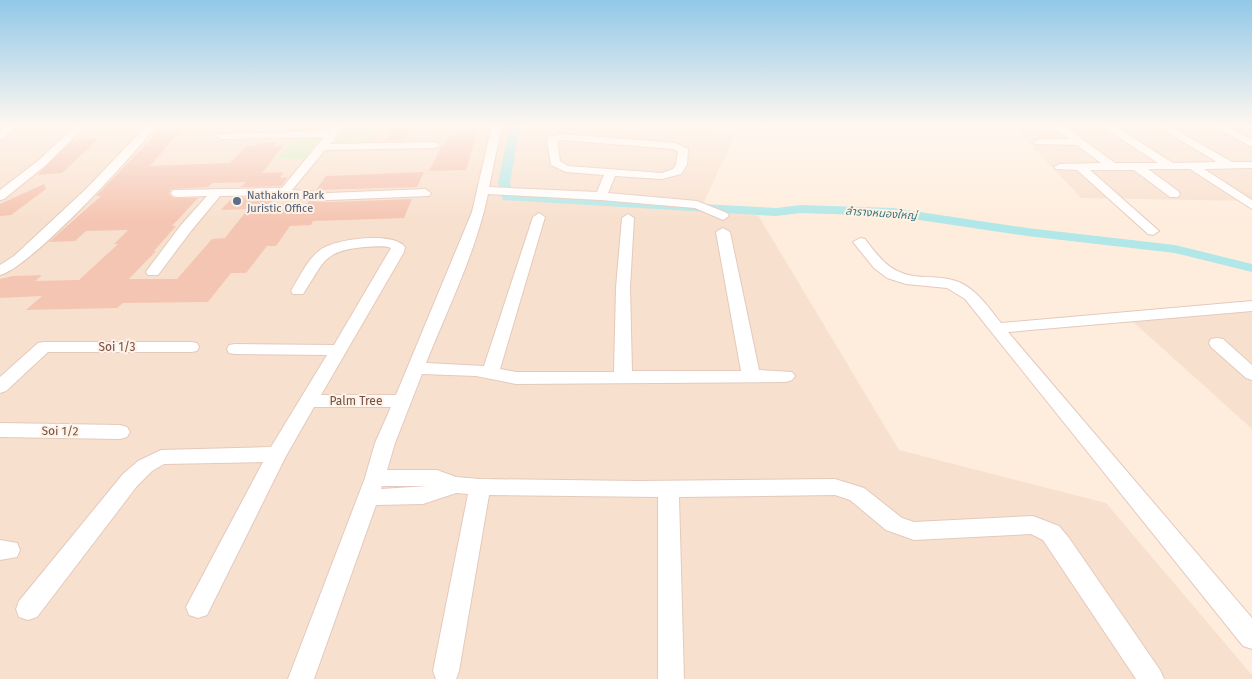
<svg xmlns="http://www.w3.org/2000/svg" width="1252" height="679" font-family="'Fira Sans','Noto Sans Thai',sans-serif">
<rect width="100%" height="100%" fill="#feeddd"/>
<g fill="#f8e0ce">
<path d="M0,125H579L735,135L703,204L758,215L899,450L1106,503L1252,675V679H0Z"/>
<path d="M1012,125H1252V201L1081,198Z"/>
<path d="M1252,312V429L1131,320Z"/>
</g>
<g fill="#d5ecbb">
<path d="M379,127L369,143H334L346,128Z"/>
<path d="M321,136L304,159H277L296,137Z"/>
</g>
<g fill="none" stroke-linecap="round" stroke-linejoin="round">
<g fill="#b1e7e8" fill-rule="evenodd">
<path d="M510,125H520L510,183L511,187L505,190L501,189L498,183Z"/>
<path d="M507,191L512,194L776,208L801,205L893,208L1027,228L1175,245L1252,264V272L1175,253L1027,236L893,216L801,213L776,216L503,200L501,195Z"/>
</g>
</g>
<g fill="#f5c5b3">
<path d="M393,128H411L405,139L386,141Z"/>
<path d="M182,129L150,166L230,163L246,146H256L259,143L277,142L274,146L284,145L262,173L284,172L280,178L288,177L281,186L241,187L246,182L212,183L208,187L171,189L169,194L173,198H198L172,226H176L154,251H156L129,279H177L212,239L225,238L248,209L221,210L232,198L275,197L265,210L304,208L309,201L329,202L412,199L404,218L313,221L311,225L290,226L276,246H267L246,273H231L208,302L123,303L117,308L26,310L42,296L0,298V279L13,276L42,275L35,281L79,280L118,244H114L128,230L86,231L75,241L49,242L101,196H96L158,132Z"/>
<path d="M478,130L466,170L429,171L442,145H445L449,135H455L457,131Z"/>
<path d="M99,138L62,173L37,175L72,141Z"/>
<path d="M424,172L417,187L316,190L326,176Z"/>
<path d="M44,184L46,189L11,215L0,216V204Z"/>
</g>
<g fill="none" stroke-linecap="round" stroke-linejoin="round">
<g stroke="#e4c9bc" stroke-width="2">
<g id="street">
<path d="M7,125H18L4,138L0,139V131Z"/>
<path d="M76,125H86L46,165L4,199L0,200V190L39,160Z"/>
<path d="M147,125H157C135,154 30,268 0,275V265L14,256L86,189Z"/>
<path d="M335,125H345L330,144L435,142L440,145L435,148L325,150L292,190L329,193L425,189L431,193L429,196L329,200L294,198L284,195L220,196L191,231L158,275H148L146,272L148,269L181,225L207,196L177,197L173,196L171,193L173,190L282,188L324,137L221,139L216,136L217,134L330,131Z"/>
<path d="M492,125H502L489,187L597,192L604,175L566,172L551,165L547,139L548,137L563,134L675,143L688,149L687,165L681,174L662,179L615,176L608,193L697,201L727,213L729,216L723,220L695,208L601,200L488,194C476,252 448,308 426,363L484,366L533,217L539,213L545,217L500,369L516,372H614L616,288L622,218L628,214L634,218L630,288L632,371H741L716,232L723,228L730,232L759,370L792,372L795,376L792,380L786,382L516,384L476,376L422,374L395,443L387,470H437L456,477L480,479L638,481L835,479L864,488L902,518L914,522L1033,516L1059,526L1069,538L1160,670L1164,679H1136L1043,540L1031,534L914,540L886,530L850,500L835,495L679,497L684,679H658V497L489,495L459,671L456,679H436L433,671L468,494L456,493L423,504L376,505L314,679H288L365,478L375,443L391,407H314L286,456L207,615L198,618L189,615L186,607L263,462L164,464L152,471L137,486L37,617L28,620L19,617L16,609L19,601L123,474L138,461L161,450L271,447L327,355L235,354L229,353L227,349L229,345L235,344L334,345L391,248C383,245 373,247 364,247C322,251 324,263 303,294H293L291,291C299,278 307,260 320,250C334,239 393,231 405,247L404,252L321,395H396L472,212ZM563,140L673,149L678,151L676,165L673,169L662,173L568,166L560,161L557,141ZM382,486H428L381,489Z"/>
<path d="M1052,125H1063L1115,163H1158L1106,129V125H1113L1173,163L1217,162L1155,125H1167L1232,162H1252V168L1204,169L1252,200V209L1190,169H1148L1178,191L1180,194L1178,197H1170L1134,170H1090L1159,231L1153,235L1148,234L1077,170L1056,169L1054,167L1060,164L1101,163L1077,145L1035,144L1034,142L1039,139H1069Z"/>
<path d="M1212,125H1224L1252,140V147Z"/>
<path d="M860,238L865,239C882,262 894,276 924,277C936,277 948,278 959,282C977,290 989,308 1001,323L1252,301V311L1008,332L1252,618V649L1243,646L965,299L947,288L906,284L887,278L874,268L853,242Z"/>
<path d="M1217,338L1223,339L1252,365V380L1246,378L1211,347L1209,343L1211,339Z"/>
<path d="M44,342H191L197,343L199,347L197,351L191,352H48L6,391L0,393V377L38,343Z"/>
<path d="M0,423L120,425L127,427L130,432L127,437L120,439L0,437Z"/>
<path d="M0,540L17,543L20,550L17,557L0,560Z"/>
</g>
</g>
<use href="#street" fill="#fff" fill-rule="evenodd"/>
</g>
<linearGradient id="sky" x2="0" y2="1"><stop stop-color="#92c8e8"/><stop offset="0.57" stop-color="#fff7f0"/><stop offset="1" stop-color="#fff7f0" stop-opacity="0"/></linearGradient>
<rect width="1252" height="220" fill="url(#sky)"/>
<circle fill="#5c6f8a" stroke="#fff1e5" stroke-width="2" cx="237" cy="201" r="5"/>
<g text-anchor="middle" stroke-width="4" stroke-linejoin="round" paint-order="stroke">
<g font-size="11" fill="#4e5e75" stroke="#fff1e5" text-anchor="start">
<text x="247" y="199">Nathakorn Park<tspan x="247" dy="13">Juristic Office</tspan></text>
</g>
<g font-size="11" font-style="italic" fill="#37797c" stroke="#fff1e5">
<text transform="translate(881 213) rotate(4)" y="4">ลำรางหนองใหญ่</text>
</g>
<g font-size="12" fill="#755044" stroke="#fff1e5">
<text x="117" y="351">Soi 1/3</text>
<text x="356" y="405">Palm Tree</text>
<text transform="translate(60 431) rotate(1)" y="4">Soi 1/2</text>
</g>
</g>
</svg>
